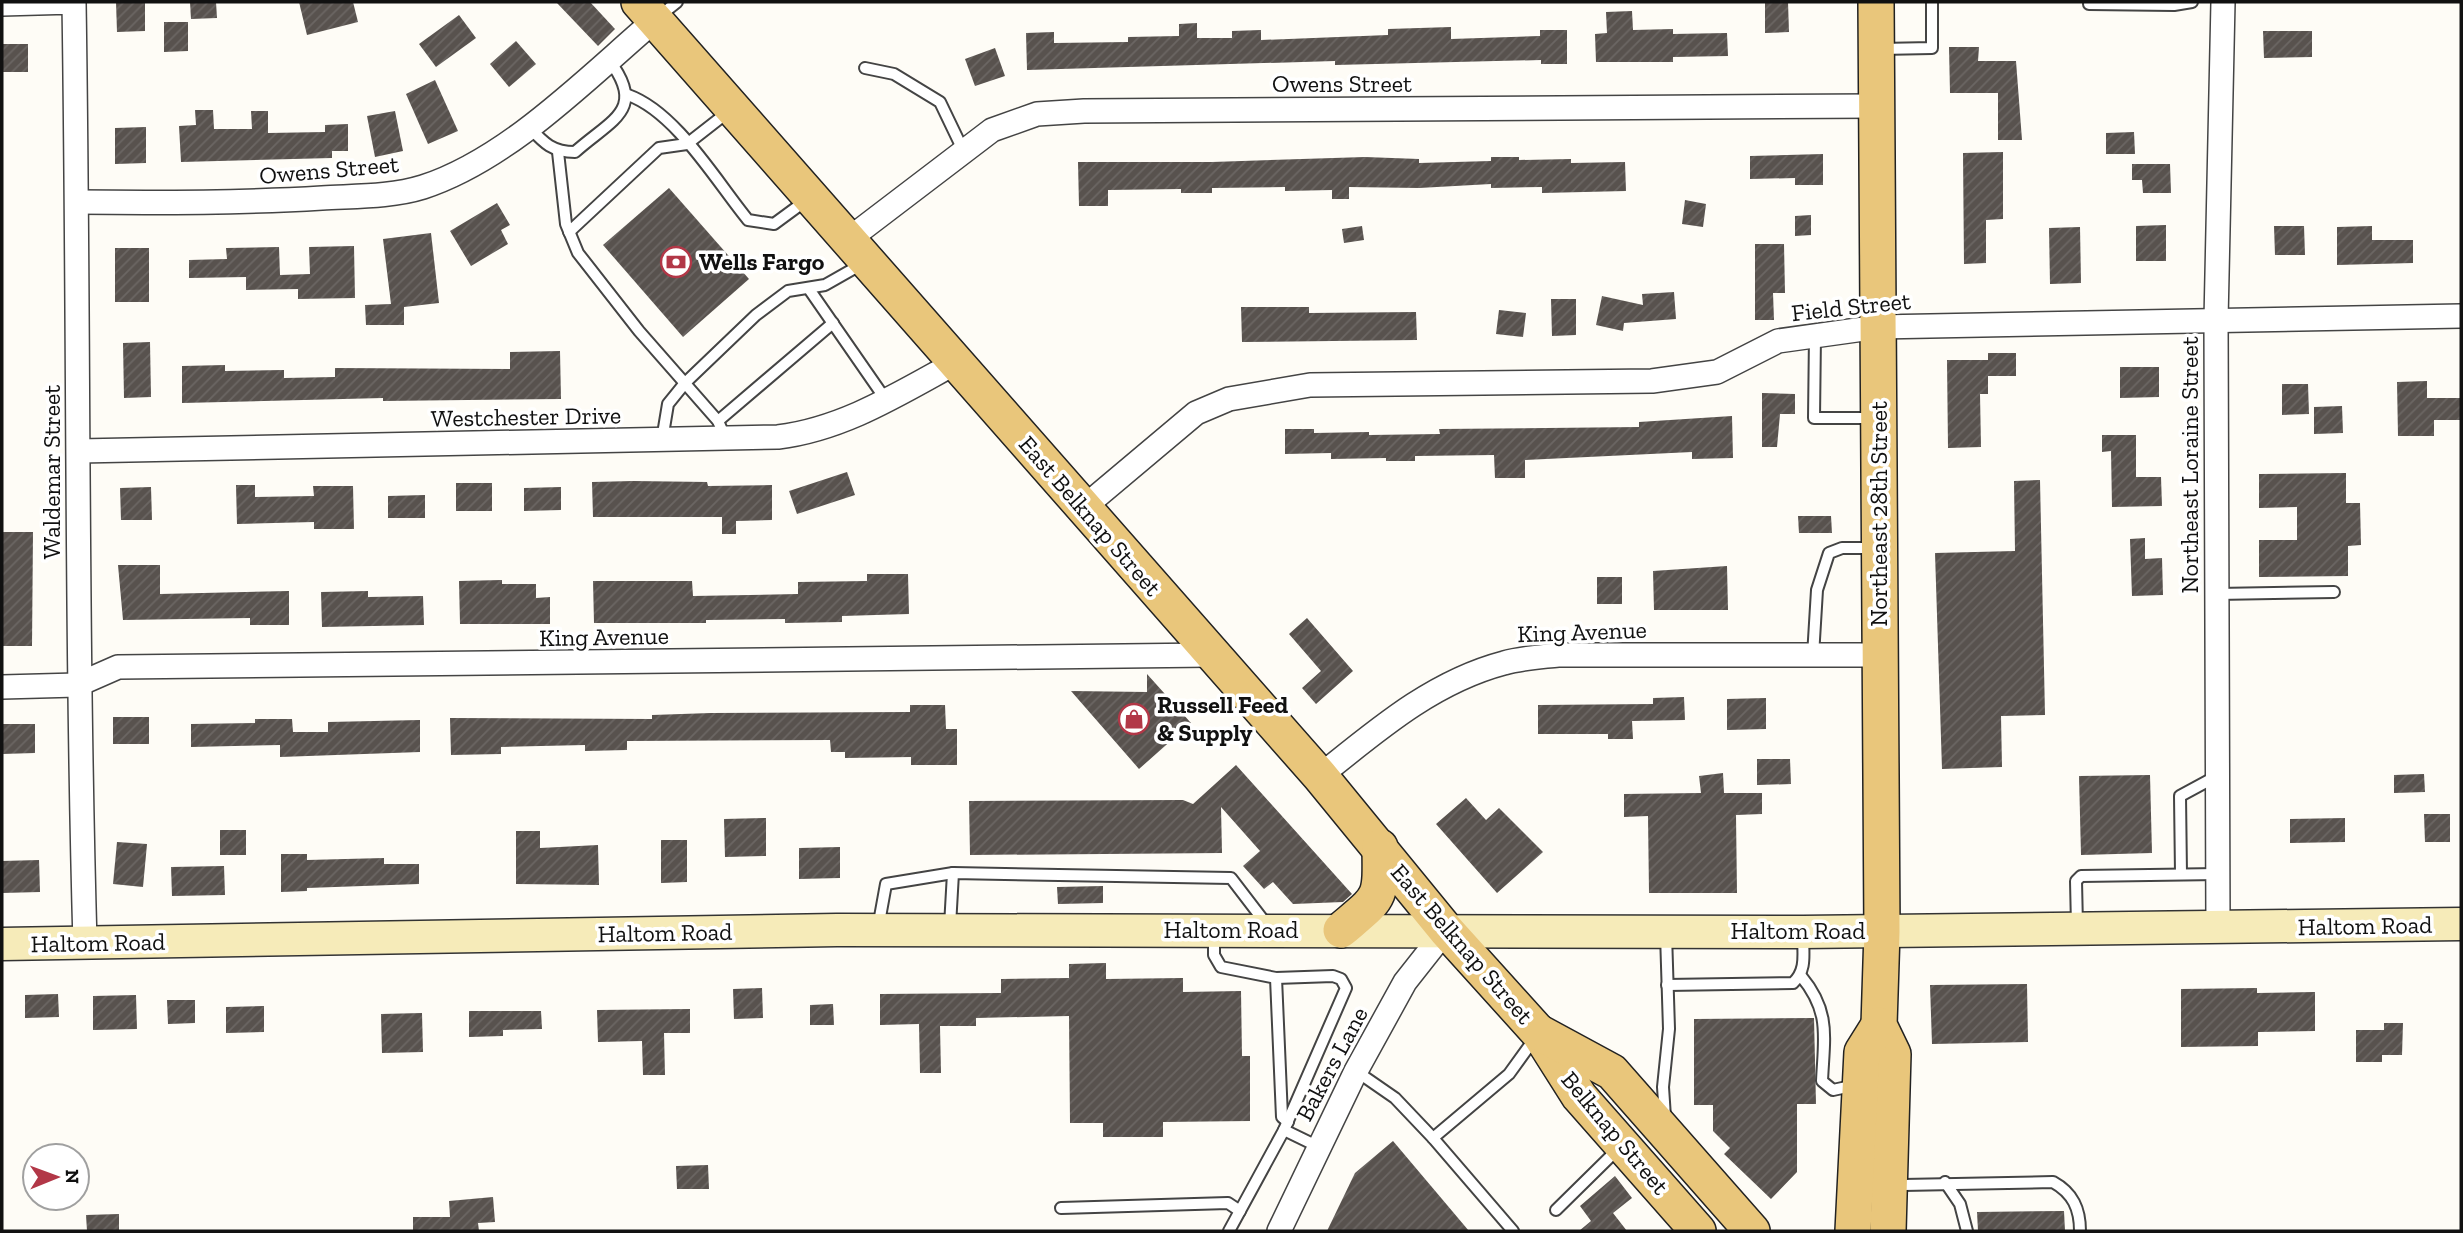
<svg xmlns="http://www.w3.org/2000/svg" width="2463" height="1233" font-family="'Zilla Slab',serif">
<defs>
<pattern id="building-hatch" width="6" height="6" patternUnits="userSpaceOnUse" patternTransform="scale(1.75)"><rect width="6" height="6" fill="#58524e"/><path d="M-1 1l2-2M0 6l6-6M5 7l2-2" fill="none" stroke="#6b6663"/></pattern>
</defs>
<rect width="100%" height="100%" fill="#fefcf6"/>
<g fill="url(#building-hatch)">
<path d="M116,2H145V31L117,32Z"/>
<path d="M190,2H216L217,18L191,19Z"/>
<path d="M299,2H353L358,22L307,35Z"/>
<path d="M556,2H590L615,29L598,46Z"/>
<path d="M1765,2H1788L1789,32L1765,33Z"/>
<path d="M1632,11L1633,30L1673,29V34L1727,33L1728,56L1673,57V62H1596L1595,34L1607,33L1606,12Z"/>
<path d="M459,15L476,38L436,67L419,44Z"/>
<path d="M164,22H188V51L164,52Z"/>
<path d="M1197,23V38H1232V31L1261,30V40L1388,35V29L1451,27V39L1540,36V30H1567V64H1541V60L1335,65V61L1027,70L1026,33L1054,32V43L1128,42V37L1179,36V24Z"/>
<path d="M2263,31H2312V57L2264,58Z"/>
<path d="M516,41L536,64L509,87L490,64Z"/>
<rect x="2" y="44" width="26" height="28"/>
<path d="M1949,47H1979L1978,61H2016L2022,140H1998V93H1950Z"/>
<path d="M995,48L1005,76L975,86L965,59Z"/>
<path d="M435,80L458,131L428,144L406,94Z"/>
<path d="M195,110H213L214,129H252L251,111H268V133L325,132V125L348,124V151H332V158L181,162L179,126L196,125Z"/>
<path d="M395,111L403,151L375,157L367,116Z"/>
<path d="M146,127V163L115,164V128Z"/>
<path d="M2134,132L2135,154H2106V133Z"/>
<path d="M2003,152V219L1986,220V263L1964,264L1963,153Z"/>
<path d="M1823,154V185H1795V178L1750,179V156Z"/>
<path d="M1365,157L1419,159V163L1491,161V157H1519V160L1571,159V163L1625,162L1626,191L1542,193V187L1491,188V184L1419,188L1349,187V199H1332V190L1285,191V187L1212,188V193H1181V189L1108,190V206H1079L1078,162H1212Z"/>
<path d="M2132,164H2170L2171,193H2143L2142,180H2132Z"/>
<path d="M669,188L749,279L683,337L603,245Z"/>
<path d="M1685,200L1706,204L1703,227L1682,224Z"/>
<path d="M497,203L510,225L501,230L508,244L471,266L450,231Z"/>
<path d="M1811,215V235L1795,236V216Z"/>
<path d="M2166,225V261H2136V226Z"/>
<path d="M1362,226L1364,240L1344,243L1342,229Z"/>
<path d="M2274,226H2304L2305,255H2275Z"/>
<path d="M2372,226V240H2413V263L2337,265V227Z"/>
<path d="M2080,227L2081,283L2050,284L2049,228Z"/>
<path d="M431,233L439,303L404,307V325H366L365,305L391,304L383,239Z"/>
<path d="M1755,244H1784L1785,293H1773L1774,320H1755Z"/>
<path d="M354,246L355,298L298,299V289L246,290V277L189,278V260L227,259L226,248L279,247L280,275L310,274L309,247Z"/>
<rect x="115" y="248" width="34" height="54"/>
<path d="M1674,292L1676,319L1624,323L1623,331L1596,325L1602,296L1643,305L1642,294Z"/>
<path d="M1551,299H1576V335L1552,336Z"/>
<path d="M1241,307H1309V313L1416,312L1417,340L1242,342Z"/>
<path d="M1499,310L1526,313L1523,337L1496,334Z"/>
<path d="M150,342L151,397L124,398L123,343Z"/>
<path d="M560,351L561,399L383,401V398L182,403V366L225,365V371L284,370V378L335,377V368L510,369V352Z"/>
<path d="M1988,353H2016V376H1988V394H1980L1981,447L1948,448L1947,360H1988Z"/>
<path d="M2120,367H2159V397L2120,398Z"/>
<path d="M2427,381V398H2461V420H2434V436H2398L2397,382Z"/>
<path d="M2282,384H2308L2309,414L2282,415Z"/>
<path d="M1762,393L1795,394V414H1780L1777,447H1762Z"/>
<path d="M2342,406L2343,433L2314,434V407Z"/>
<path d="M1732,416L1733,458L1692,459V452L1525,460V478H1495L1494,455L1415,456V461H1386V458L1331,459V453L1285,454V429H1314V433L1369,432V435L1440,434L1439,429L1639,427V422Z"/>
<path d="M2102,435H2136V477H2161L2162,506L2112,507L2111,451L2102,452Z"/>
<path d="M847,472L855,495L797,514L789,491Z"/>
<path d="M2346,473V503H2360L2361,545L2348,546V576L2259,577V540H2297V507L2259,508V474Z"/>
<path d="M2040,480L2045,715L2001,716L2002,767L1942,769L1935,553L2015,551L2014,481Z"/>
<path d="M633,481L707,482L708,486L772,485V520L736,521V534H722V517H593L592,482Z"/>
<rect x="456" y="483" width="36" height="28"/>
<path d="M236,485H255V497L314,496L313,486H353L354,529H314V522L237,524Z"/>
<path d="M151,487L152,520H121L120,488Z"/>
<path d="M561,487V510L524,511V488Z"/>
<path d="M425,495V518H388V496Z"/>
<path d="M1798,516H1831L1832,533H1799Z"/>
<path d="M2,532H33L32,646H2Z"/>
<path d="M2145,538V559L2162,558L2163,595L2132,596L2130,539Z"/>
<path d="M118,565H160V594L289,591V625H250V618L123,620Z"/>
<path d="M1727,566L1728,610H1654L1653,571Z"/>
<path d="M867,574H908L909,614L842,616V622L785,623V619L706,620V623H594L593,581H692L693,596L798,594V582L867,581Z"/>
<rect x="1597" y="577" width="25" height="27"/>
<path d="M502,580V584H536V598L550,597V624H460L459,581Z"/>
<path d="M368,591V597L423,596L424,625L322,627L321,592Z"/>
<path d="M1307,618L1353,671L1316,704L1302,688L1321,671L1289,634Z"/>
<path d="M1147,674L1191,723L1139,769L1071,691L1147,692Z"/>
<path d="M1684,697L1685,720L1632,721L1633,739H1608V734H1538V705L1653,704V698Z"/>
<path d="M1766,698V729L1727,730V699Z"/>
<path d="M910,705H945L946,729H957V765H911V757L845,758V752H831L830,740L627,741V750L585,751V745L501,747V754L451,755L450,718L652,719V715L711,713L910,712Z"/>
<rect x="113" y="717" width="36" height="27"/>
<path d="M255,719H292L293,732H328V722L420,720V752L280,757V745L191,747V724L255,723Z"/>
<path d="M2,724H35V753L2,754Z"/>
<path d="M1757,759H1790L1791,784L1757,785Z"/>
<path d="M1236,765L1352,894L1343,902L1293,904L1273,882L1264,889L1243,866L1260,851L1221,807L1222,853L970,855L969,801L1183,800L1193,804Z"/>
<path d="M1723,773L1724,793H1762V814L1736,815L1737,893H1649L1648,816L1624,817V794L1701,793L1699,776Z"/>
<path d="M2424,774L2425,792L2394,793V775Z"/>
<path d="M2150,775L2152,853L2081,855L2079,776Z"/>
<path d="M1466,798L1486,820L1499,808L1543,852L1497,893L1436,824Z"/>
<path d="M2424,814H2450V842H2425Z"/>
<path d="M766,818V856L725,857L724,819Z"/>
<path d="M2345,818V842L2290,843V819Z"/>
<rect x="220" y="830" width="26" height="25"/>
<path d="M516,831H540V848L598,845L599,885L516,884Z"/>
<path d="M661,840H687V882L661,883Z"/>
<path d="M117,842L147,844L143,887L113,884Z"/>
<path d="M840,847V878L799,879V848Z"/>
<path d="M281,854H307V860L384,858V864H419V884L307,888V891L281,892Z"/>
<path d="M39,860L40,892L2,893V861Z"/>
<path d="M224,866L225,895L172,896L171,867Z"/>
<path d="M1103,886V903L1058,904L1057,887Z"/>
<path d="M1106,963V979L1183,978V992L1241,991L1242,1056H1250V1121L1163,1122V1137H1103V1123H1070L1069,1016L976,1018V1026H940L941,1073H920L919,1024L880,1025V994L1001,993V979L1069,978V964Z"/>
<path d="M2027,984L2028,1042L1932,1044L1930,985Z"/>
<path d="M762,988L763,1018L734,1019L733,989Z"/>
<path d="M2257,988V993L2315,992V1031L2258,1032V1046L2181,1047V989Z"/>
<path d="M58,994L59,1017L25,1018V995Z"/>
<path d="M136,995L137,1029L93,1030V996Z"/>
<path d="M167,1000H195V1023L168,1024Z"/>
<path d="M833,1004L834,1025H810V1005Z"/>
<path d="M264,1006V1032L226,1033V1007Z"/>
<path d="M690,1009V1033H664L665,1075H643L642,1041L598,1042L597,1010Z"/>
<path d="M469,1011H541L542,1029L503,1030V1036L469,1037Z"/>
<path d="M422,1013L423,1052L382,1053L381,1014Z"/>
<path d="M1814,1018L1816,1104H1797V1172L1771,1199L1724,1154L1730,1148L1713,1131V1105H1694V1019Z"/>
<path d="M2384,1023H2403L2402,1055H2382V1062H2356V1030H2384Z"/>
<path d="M1393,1141L1469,1231H1327L1355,1173Z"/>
<path d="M708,1165L709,1189H677L676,1166Z"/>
<path d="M1615,1176L1632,1198L1613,1213L1627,1231H1579L1591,1221L1580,1206Z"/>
<path d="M493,1197L495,1222L478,1223L479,1231H413V1217H450L449,1201Z"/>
<path d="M2064,1211L2065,1231H1978L1977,1212Z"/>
<path d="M119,1214V1231H87L86,1215Z"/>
</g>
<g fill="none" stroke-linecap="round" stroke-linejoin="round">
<g stroke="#444" stroke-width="14">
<g id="lane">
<path d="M2089,4L2174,5L2192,2"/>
<path d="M657,18L677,2"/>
<path d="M1880,49L1932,48V2"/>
<path d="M865,68L894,74L940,102L964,152"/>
<path d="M628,95C676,112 716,181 748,220L774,224L808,199"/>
<path d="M529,127C544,143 552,152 575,152C612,119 647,110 609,60"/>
<path d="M558,152L566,224L578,253L639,331L718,421L725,437"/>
<path d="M569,232L659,148L687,144L728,112"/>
<path d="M809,289L886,400"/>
<path d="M1815,335L1814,418H1875"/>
<path d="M718,421L833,323"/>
<path d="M662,440L668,404L685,383L756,315L788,291L825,285L862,264"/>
<path d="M2217,594L2334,592"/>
<path d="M1813,656L1817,590L1829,553L1842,548H1877"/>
<path d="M2181,874L2180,796L2217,776"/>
<path d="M950,926L953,873L1231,878L1267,925"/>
<path d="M2077,926L2076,881L2081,876L2218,874"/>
<path d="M878,928L886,884L953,873"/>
<path d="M1214,933V955L1221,967L1276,978L1282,1117L1288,1122"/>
<path d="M1801,976C1831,1012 1824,1037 1822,1081L1833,1090L1856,1085"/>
<path d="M1667,985L1793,983C1807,970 1803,954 1803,936"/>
<path d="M1356,1071L1395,1098L1433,1138"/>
<path d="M1665,1117L1663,1087L1669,1029L1666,934"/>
<path d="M1284,1130L1319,1147"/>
<path d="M1945,1182L1960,1204L1967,1231"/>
<path d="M1903,1185L2053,1182C2073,1193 2080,1209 2080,1231"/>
<path d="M1061,1208L1228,1203L1240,1211"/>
<path d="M1556,1210L1620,1147"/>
<path d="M1229,1231L1284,1130L1346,988L1341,979L1333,976L1276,978"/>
<path d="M1513,1231L1433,1138L1509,1074L1535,1038"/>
</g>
</g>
<g stroke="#444" stroke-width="26">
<g id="street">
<path d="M2,4L74,2C79,316 76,629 85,943"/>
<path d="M77,202C159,203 240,203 322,198C355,196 391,197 423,187C509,159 587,78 655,20"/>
<path d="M849,239L992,130L1037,114L1084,111L1876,106"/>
<path d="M79,451L778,437C844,429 900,393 957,362"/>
<path d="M1083,508L1196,413L1229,399L1310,385L1652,381L1717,372L1778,341L1878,327L2461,316"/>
<path d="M2,687L77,685L118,667L1210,655"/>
<path d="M1320,776C1376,731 1432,682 1504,663C1521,658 1540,657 1558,655H1880"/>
<path d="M2218,929L2216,320L2223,2"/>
<path d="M1279,1231L1356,1071L1405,982L1446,930"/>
</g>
</g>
<g stroke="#333" stroke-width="35">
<path id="secondary" d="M2,944L837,930L1803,932L2461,924"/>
</g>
<g stroke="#222" stroke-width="38">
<g id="primary">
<path d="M639,2L1320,776L1446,930L1539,1033L1579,1096L1698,1231"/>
<path d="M1876,2L1882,932L1879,1025L1893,1054L1888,1231"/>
<path d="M1341,930C1381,896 1381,901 1380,847"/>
<path d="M1540,1033L1612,1072L1752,1231"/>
<path d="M1853,1231L1862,1052L1879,1025"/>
</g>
</g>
<use href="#lane" stroke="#fff" stroke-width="10"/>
<use href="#street" stroke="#fff" stroke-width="23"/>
<use href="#secondary" stroke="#f6ebb9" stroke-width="32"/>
<use href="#primary" stroke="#e9c67b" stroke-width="35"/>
</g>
<defs>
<g id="bank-ring" transform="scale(1.575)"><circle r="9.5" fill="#fff" stroke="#b23747" stroke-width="1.5"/><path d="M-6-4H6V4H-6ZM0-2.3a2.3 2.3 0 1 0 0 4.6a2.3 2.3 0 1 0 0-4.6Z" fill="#b23747"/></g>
<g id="shop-ring" transform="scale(1.575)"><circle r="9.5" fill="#fff" stroke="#b23747" stroke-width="1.5"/><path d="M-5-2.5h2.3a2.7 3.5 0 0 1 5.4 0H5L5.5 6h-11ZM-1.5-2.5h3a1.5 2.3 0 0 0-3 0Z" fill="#b23747"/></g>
</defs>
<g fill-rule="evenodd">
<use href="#bank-ring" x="676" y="262"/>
<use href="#shop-ring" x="1134" y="719"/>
</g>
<g text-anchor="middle" stroke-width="7" stroke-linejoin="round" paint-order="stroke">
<g font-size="24" fill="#111" stroke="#fff">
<text x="1342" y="92">Owens Street</text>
<text transform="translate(329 170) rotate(-5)" y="8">Owens Street</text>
<text transform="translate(1851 307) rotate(-6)" y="8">Field Street</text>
<text transform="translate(526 417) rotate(-1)" y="8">Westchester Drive</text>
<text transform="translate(2190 465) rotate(-90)" y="8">Northeast Loraine Street</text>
<text transform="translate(52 472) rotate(-90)" y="8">Waldemar Street</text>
<text transform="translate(1879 514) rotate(-90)" y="8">Northeast 28th Street</text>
<text transform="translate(1090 516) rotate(49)" y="8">East Belknap Street</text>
<text transform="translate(1582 632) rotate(-2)" y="8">King Avenue</text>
<text transform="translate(604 637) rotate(-1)" y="8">King Avenue</text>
<text transform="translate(2365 926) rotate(-1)" y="8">Haltom Road</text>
<text x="1231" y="938">Haltom Road</text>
<text x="1798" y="939">Haltom Road</text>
<text transform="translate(665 933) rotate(-1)" y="8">Haltom Road</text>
<text transform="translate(98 943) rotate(-1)" y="8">Haltom Road</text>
<text transform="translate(1462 944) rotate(49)" y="8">East Belknap Street</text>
<text transform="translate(1332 1064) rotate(-62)" y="8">Bakers Lane</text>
<text transform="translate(1615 1133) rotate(50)" y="8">Belknap Street</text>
</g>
<g font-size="24" font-weight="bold" fill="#111" stroke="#fff" text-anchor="start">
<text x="699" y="270">Wells Fargo</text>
<text x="1157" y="713">Russell Feed<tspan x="1157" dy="28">&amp; Supply</tspan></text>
</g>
</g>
<rect width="2463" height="1233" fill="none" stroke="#111111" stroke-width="7"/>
<g transform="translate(56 1177) rotate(89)"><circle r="33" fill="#ffffff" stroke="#a0a0a0" stroke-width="2"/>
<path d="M0-5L12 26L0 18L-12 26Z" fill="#b23747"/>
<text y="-10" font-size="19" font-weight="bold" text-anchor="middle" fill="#111111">N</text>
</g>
</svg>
